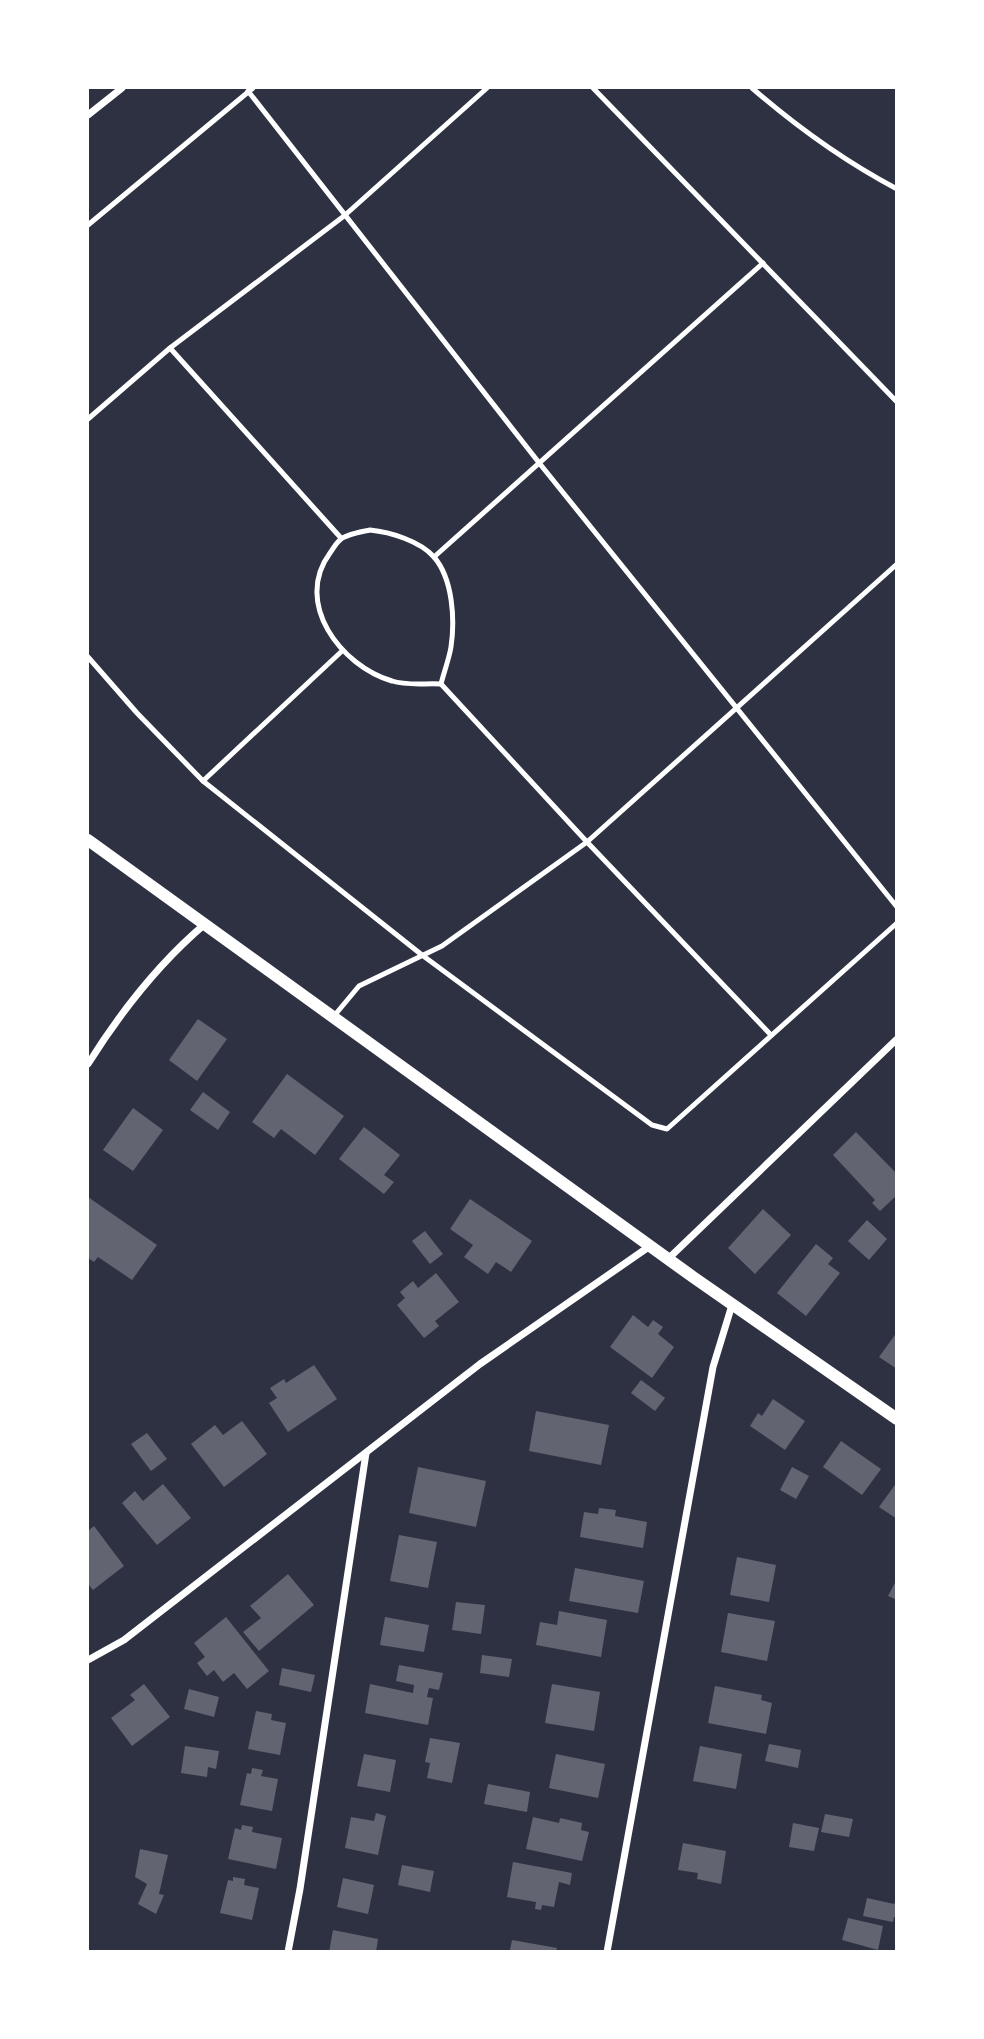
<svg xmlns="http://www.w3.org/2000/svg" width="984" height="2039" font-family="'Sofia Sans Condensed',sans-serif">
<rect width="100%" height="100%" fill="#2d3142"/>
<g fill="#626471">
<path d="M198,1019L227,1039L197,1081L169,1060Z"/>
<path d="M287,1074L344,1116L315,1155L281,1129L274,1138L252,1122Z"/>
<path d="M203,1092L230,1112L218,1130L190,1110Z"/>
<path d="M133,1108L163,1130L133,1171L103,1150Z"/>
<path d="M364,1127L400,1155L384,1175L394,1182L384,1194L339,1159Z"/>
<path d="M856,1132L897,1174V1195L880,1211L872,1203L875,1200L833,1155Z"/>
<path d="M88,1197L157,1245L132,1280L98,1257L94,1262L88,1258Z"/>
<path d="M470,1199L532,1241L511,1272L496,1262L488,1274L464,1257L473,1245L450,1229Z"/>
<path d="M763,1209L791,1235L755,1274L728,1248Z"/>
<path d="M867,1220L887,1239L869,1260L848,1241Z"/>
<path d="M425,1231L443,1254L430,1264L412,1241Z"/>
<path d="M816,1244L833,1258L828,1264L840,1273L806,1316L777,1293Z"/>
<path d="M436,1273L459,1302L435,1321L439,1326L424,1338L397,1305L405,1298L400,1292L413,1281L418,1288Z"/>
<path d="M633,1315L648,1327L653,1320L663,1327L658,1334L674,1347L652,1378L610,1347Z"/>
<path d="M897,1332V1369L879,1357Z"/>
<path d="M314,1365L337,1399L288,1432L269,1403L277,1398L270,1388L284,1379L286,1383Z"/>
<path d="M641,1380L665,1398L655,1411L631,1393Z"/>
<path d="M773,1399L805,1421L785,1450L750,1426L758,1413L762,1416Z"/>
<path d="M536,1411L609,1425L601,1465L529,1451Z"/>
<path d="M242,1421L267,1454L224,1487L191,1444L215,1425L223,1435Z"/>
<path d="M147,1433L167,1459L151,1471L131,1444Z"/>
<path d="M841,1441L881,1469L862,1495L823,1467Z"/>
<path d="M418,1467L486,1481L476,1527L409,1513Z"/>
<path d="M792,1467L809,1476L796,1499L780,1490Z"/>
<path d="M897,1482V1519L879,1507Z"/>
<path d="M163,1484L191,1518L157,1545L122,1503L135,1491L143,1501Z"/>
<path d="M599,1508L616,1510L615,1516L647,1522L643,1548L580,1537L584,1512L598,1514Z"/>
<path d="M94,1526L124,1566L93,1590L88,1584V1531Z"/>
<path d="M399,1535L437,1542L428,1588L390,1581Z"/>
<path d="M737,1557L776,1565L769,1602L730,1595Z"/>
<path d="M575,1568L644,1581L638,1613L569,1601Z"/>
<path d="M288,1574L314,1605L259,1651L243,1632L261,1618L250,1606Z"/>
<path d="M897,1579V1600L888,1596Z"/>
<path d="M456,1602L485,1605L481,1634L452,1630Z"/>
<path d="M559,1611L607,1620L601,1657L536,1645L540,1622L557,1625Z"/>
<path d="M728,1613L775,1621L767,1661L721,1652Z"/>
<path d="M226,1617L269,1671L247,1689L234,1673L223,1682L214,1670L207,1676L197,1663L205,1657L194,1643Z"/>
<path d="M385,1617L429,1625L424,1652L380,1645Z"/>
<path d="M482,1655L512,1659L509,1677L480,1673Z"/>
<path d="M399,1665L443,1673L439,1690L429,1688L427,1697L433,1698L428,1725L365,1713L370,1684L413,1693L414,1685L396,1681Z"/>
<path d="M282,1668L315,1675L311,1692L279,1685Z"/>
<path d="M144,1684L170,1717L132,1746L111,1718L135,1700L130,1695Z"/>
<path d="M552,1684L600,1692L594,1731L545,1723Z"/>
<path d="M715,1686L762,1695L761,1700L772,1703L766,1734L708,1723Z"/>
<path d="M189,1689L219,1697L214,1717L184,1709Z"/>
<path d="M256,1711L272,1714L271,1720L286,1723L280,1755L248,1749Z"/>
<path d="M430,1738L460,1743L452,1783L427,1778L430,1763L425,1762Z"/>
<path d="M769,1744L801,1750L798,1768L765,1761Z"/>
<path d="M185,1746L219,1751L216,1769L208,1767L207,1777L181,1773Z"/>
<path d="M700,1746L742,1754L736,1789L693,1781Z"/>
<path d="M364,1754L396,1760L390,1792L357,1786Z"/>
<path d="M556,1754L605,1764L598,1798L549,1788Z"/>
<path d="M252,1768L263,1770L261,1776L278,1779L272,1811L240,1805L247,1773L251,1774Z"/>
<path d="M488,1784L530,1792L527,1812L484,1804Z"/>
<path d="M376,1813L386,1816L378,1855L345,1848L351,1817L374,1821Z"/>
<path d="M825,1814L853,1819L849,1837L821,1832Z"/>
<path d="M533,1817L559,1823L560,1818L582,1823L581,1830L589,1832L582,1861L526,1849Z"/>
<path d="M793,1823L819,1828L814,1851L789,1847Z"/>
<path d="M242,1825L253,1827L252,1832L282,1838L276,1869L228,1859L235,1828L241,1830Z"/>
<path d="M683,1843L726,1851L721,1884L697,1879L698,1873L678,1870Z"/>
<path d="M140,1849L168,1855L159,1894L164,1895L156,1914L138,1904L147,1884L135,1877Z"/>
<path d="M513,1862L572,1873L570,1885L559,1882L554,1907L542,1905L541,1910L535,1909L536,1902L507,1897Z"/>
<path d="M402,1865L434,1871L430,1892L398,1885Z"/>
<path d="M233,1877L245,1879L244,1885L259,1888L252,1920L220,1913L228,1880L233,1881Z"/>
<path d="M343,1878L374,1885L368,1914L337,1907Z"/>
<path d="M867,1898L894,1904L897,1898V1917H894L893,1922L863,1916Z"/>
<path d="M848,1918L883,1926L878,1950L842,1940Z"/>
<path d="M333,1930L378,1939L376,1952H329Z"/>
<path d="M512,1940L557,1948L556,1952H517L510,1950Z"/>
</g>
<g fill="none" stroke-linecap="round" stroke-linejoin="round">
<g stroke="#fff" stroke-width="5">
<path d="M593,88L897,402"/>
<path d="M752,88C797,127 844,161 897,189"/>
<path d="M248,91L540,464L897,907"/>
<path d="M88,225L253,88"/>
<path d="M170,348L341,538"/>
<path d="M88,419L170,348L344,216L487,88"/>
<path d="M370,530C390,532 420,541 434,557C453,579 455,620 451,647C449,659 444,672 441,684C426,683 407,686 392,681C341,666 293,603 330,553C333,549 336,543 340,540C346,534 361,532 370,530Z"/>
<path d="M434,557L763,263"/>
<path d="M88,657L137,713L203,781L422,955L652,1125L667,1129L897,923"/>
<path d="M441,684L587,842L771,1035"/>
<path d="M203,781L342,651"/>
<path d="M334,1016L359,986L442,946L587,842L897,564"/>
</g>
<g stroke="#fff" stroke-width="7">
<path d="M88,115L122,88"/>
<path d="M88,1064C120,1013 159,963 205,924"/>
<path d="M668,1259L897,1039"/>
<path d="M88,1660L124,1640L480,1364L650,1246"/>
<path d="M288,1952L300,1889L366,1453"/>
<path d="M607,1952L713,1367L732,1305"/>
</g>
<path stroke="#fff" stroke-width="12" d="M88,840L693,1277L897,1419"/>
</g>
<rect width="984" height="2039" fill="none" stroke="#ffffff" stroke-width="178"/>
</svg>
